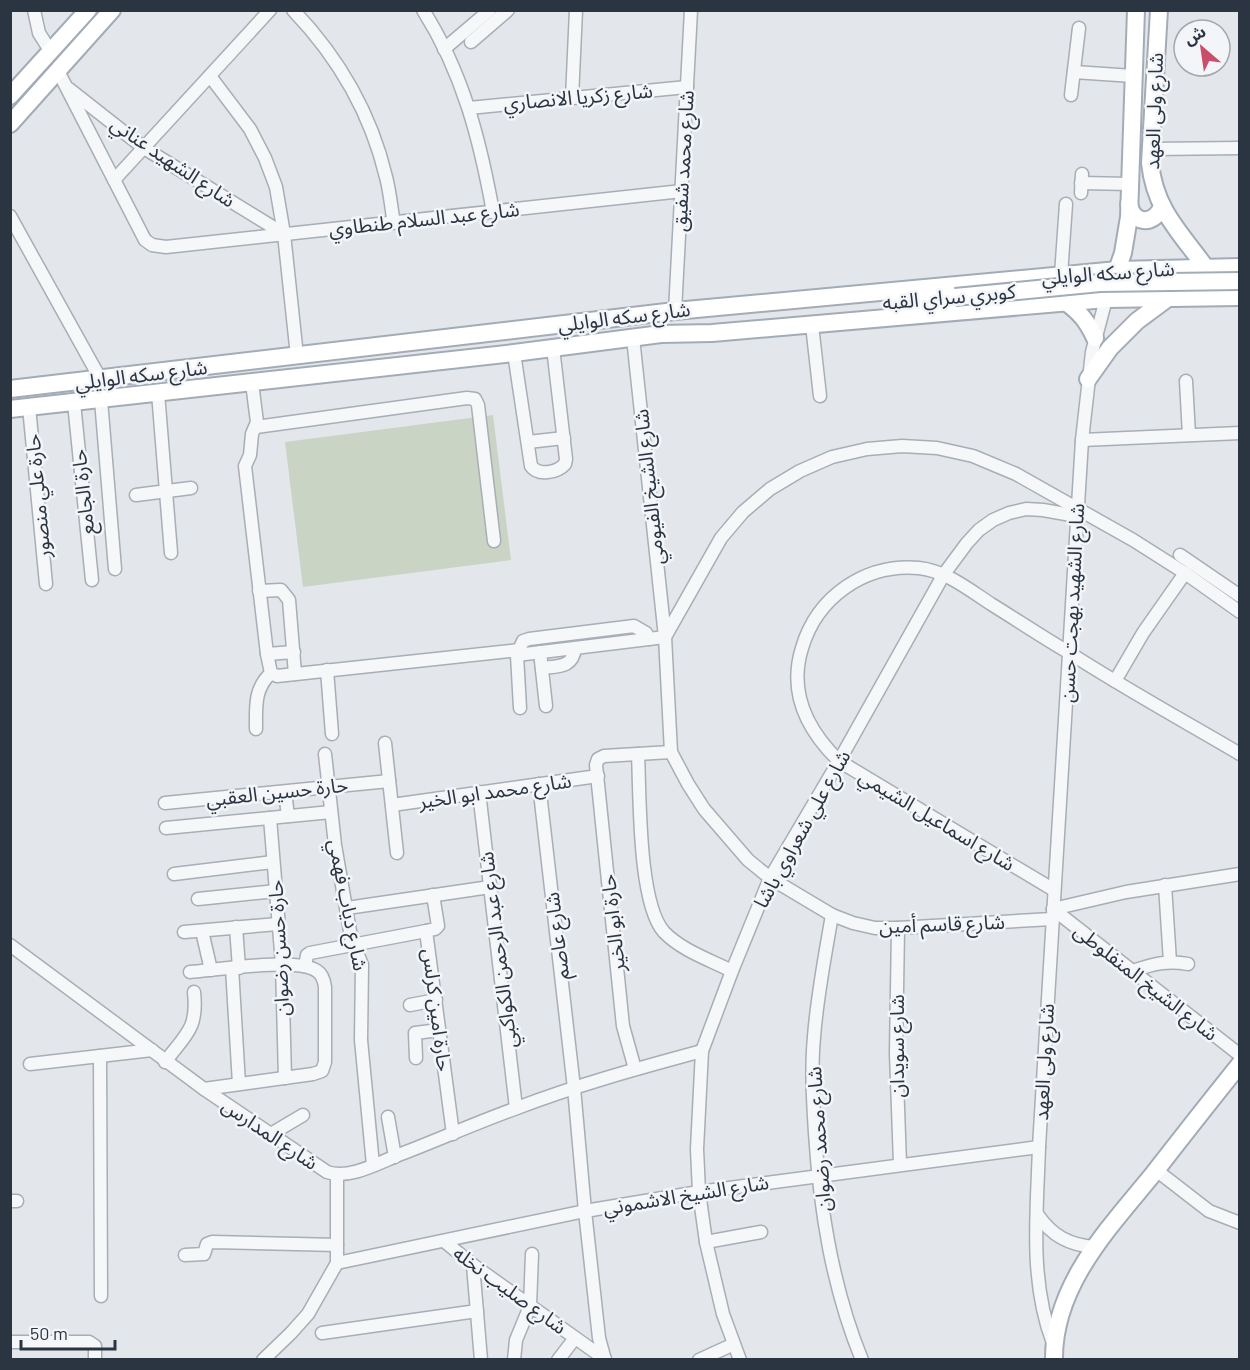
<svg xmlns="http://www.w3.org/2000/svg" width="1250" height="1370" font-family="Barlow,'Noto Sans Arabic',sans-serif">
<rect width="100%" height="100%" fill="#e3e7eb"/>
<path fill="#cad4c5" d="M493,415L511,560L303,587L285,442Z"/>
<g fill="none" stroke-linecap="round" stroke-linejoin="round">
<g stroke="#a8aeb5" stroke-width="15">
<g id="minor">
<path d="M34,10L39,33L51,52"/>
<path d="M293,10C338,57 371,114 386,177C390,192 391,207 394,223"/>
<path d="M423,10C463,73 480,140 493,212"/>
<path d="M471,42L508,10"/>
<path d="M444,49L490,10"/>
<path d="M58,71L145,240L152,245L166,247L682,191"/>
<path d="M1074,72L1133,76"/>
<path d="M210,76L250,129L265,158L276,187L284,234L297,356"/>
<path d="M69,89L144,148L284,234"/>
<path d="M1071,95L1079,28"/>
<path d="M572,98L576,10"/>
<path d="M469,108L687,87"/>
<path d="M1152,149L1240,148"/>
<path d="M114,180L270,10"/>
<path d="M1081,183L1130,184"/>
<path d="M1081,193L1082,174"/>
<path d="M10,216L101,380"/>
<path d="M1061,275L1066,204"/>
<path d="M675,311L691,10"/>
<path d="M812,325L820,396"/>
<path d="M514,353L531,466C538,476 557,473 565,464L566,459L553,348"/>
<path d="M1186,381L1189,435"/>
<path d="M252,383L257,422L252,434L250,455L245,466L267,654L271,673L277,676L519,650"/>
<path d="M158,393L171,553"/>
<path d="M101,400L115,569"/>
<path d="M74,403L92,580"/>
<path d="M29,407L46,584"/>
<path d="M256,427L467,398L475,399L478,405L494,541"/>
<path d="M1082,440L1240,433"/>
<path d="M528,442L564,438"/>
<path d="M136,495L191,488"/>
<path d="M1180,555L1240,596"/>
<path d="M259,591L281,590L289,600L295,674"/>
<path d="M540,652L546,706"/>
<path d="M267,654L294,652"/>
<path d="M517,655L665,637L633,338"/>
<path d="M542,668C558,666 573,668 575,648"/>
<path d="M327,670L332,734"/>
<path d="M1115,681L1143,633L1185,573"/>
<path d="M520,708L517,655L523,641L529,639L634,626L646,633L649,639"/>
<path d="M256,729C256,706 254,689 271,673"/>
<path d="M385,743L397,853"/>
<path d="M325,754L335,845L351,937L362,965L361,1040L373,1165"/>
<path d="M638,754C640,795 638,903 664,932C681,950 710,960 732,971"/>
<path d="M539,784L574,1088L585,1211L599,1338L605,1360"/>
<path d="M285,792L288,816"/>
<path d="M479,792L516,1108"/>
<path d="M165,803L389,781"/>
<path d="M392,805L598,776"/>
<path d="M270,818L282,964L285,1078"/>
<path d="M166,828L331,812"/>
<path d="M174,874L273,862"/>
<path d="M1165,885L1170,962"/>
<path d="M1054,890L839,761C807,730 788,693 802,648C817,597 865,563 919,568C946,571 968,589 991,604C1017,620 1042,637 1068,652C1124,688 1182,720 1240,754"/>
<path d="M433,895L438,926L435,929L426,931L453,1134"/>
<path d="M198,899L276,891"/>
<path d="M347,908L490,887"/>
<path d="M1053,909L1240,1055"/>
<path d="M1053,909L1126,892L1240,874"/>
<path d="M832,915C825,956 817,996 814,1037C811,1069 813,1101 815,1133C820,1210 832,1287 862,1360"/>
<path d="M1052,919L898,928H875L853,923L832,915L770,878L748,860L704,809L688,784L671,752L665,637L721,538L743,512L770,489L800,471L832,457L867,449L902,446L937,448L973,456L1016,474L1133,540L1185,573L1240,612"/>
<path d="M236,927L239,968"/>
<path d="M898,928L896,1053L900,1164"/>
<path d="M202,931L211,970"/>
<path d="M184,932L278,924"/>
<path d="M10,945L204,1089L327,1172C350,1180 380,1162 401,1154C440,1139 478,1122 517,1108C577,1085 639,1068 702,1051"/>
<path d="M305,966L307,955L310,953L426,931"/>
<path d="M232,968L239,1084"/>
<path d="M1133,971C1152,964 1168,960 1188,964"/>
<path d="M190,972C216,970 297,957 317,971C322,974 324,980 325,987V1062L322,1071L313,1074L204,1089"/>
<path d="M410,1005L436,1000"/>
<path d="M100,1056L101,1296"/>
<path d="M416,1058L415,1033L439,1030"/>
<path d="M165,1062C186,1034 198,1029 194,992"/>
<path d="M30,1064L152,1050"/>
<path d="M635,1069L623,1026L596,765L598,759L604,756L671,752"/>
<path d="M388,1117L395,1157"/>
<path d="M271,1134L303,1115"/>
<path d="M1156,1170L1209,1211L1240,1223"/>
<path d="M10,1201H17"/>
<path d="M1037,1214C1052,1236 1069,1245 1095,1247"/>
<path d="M444,1241L473,1265L605,1359"/>
<path d="M706,1242L761,1232"/>
<path d="M185,1255L204,1254L207,1244L212,1242L337,1245"/>
<path d="M337,1263L585,1211L699,1192L1039,1147"/>
<path d="M473,1265L481,1360"/>
<path d="M322,1333L477,1311"/>
<path d="M10,1342H89L95,1346V1360"/>
<path d="M1053,1343C1029,1281 1037,1212 1039,1147L1082,440L1092,352L1106,299"/>
<path d="M263,1360L291,1333L308,1314L337,1263V1175"/>
<path d="M514,1360L516,1340L530,1306L532,1254"/>
<path d="M558,1360L575,1338"/>
<path d="M699,1360L734,1344"/>
<path d="M740,1360L723,1314L706,1242L699,1192L697,1149L702,1051L732,971L770,878L839,761L944,574L967,543L979,530L993,520L1009,513L1026,509L1043,510L1077,516"/>
</g>
</g>
<g stroke="#a3acb6" stroke-width="20">
<g id="major">
<path d="M1159,10L1150,163C1155,210 1180,232 1206,268"/>
<path d="M10,96L88,10"/>
<path d="M10,124L112,10"/>
<path d="M1129,204C1133,224 1153,226 1162,207"/>
<path d="M1114,279L1123,253L1129,217L1136,10"/>
<path d="M898,301L955,297"/>
<path d="M1067,303C1081,313 1088,323 1095,338"/>
<path d="M1088,379L1110,348L1137,321L1168,298"/>
<path d="M10,389L675,311L1118,270L1240,267"/>
<path d="M10,409L514,353L661,334L712,333L1106,299L1240,297"/>
<path d="M1054,1360C1053,1285 1110,1227 1154,1173C1182,1137 1211,1100 1240,1064"/>
</g>
</g>
<use href="#minor" stroke="#f6f7f9" stroke-width="12"/>
<use href="#major" stroke="#fff" stroke-width="16"/>
<g stroke="#a3acb6" stroke-width="20" stroke-linecap="butt">
<path id="major-bridge" d="M955,297L1100,283L1240,281"/>
</g>
<use href="#major-bridge" stroke="#fff" stroke-width="16"/>
</g>
<g text-anchor="middle" stroke-width="5" stroke-linejoin="round" paint-order="stroke">
<g font-size="20" fill="#2b3542" stroke="#f3f5f8">
<text transform="translate(578 97) rotate(-5)" y="7">شارع زكريا الانصاري</text>
<text transform="translate(1154 111) rotate(-88)" y="7">شارع ولى العهد</text>
<text transform="translate(683 161) rotate(-87)" y="7">شارع محمد شفيق</text>
<text transform="translate(173 162) rotate(34)" y="7">شارع الشهيد عناني</text>
<text transform="translate(424 219) rotate(-6)" y="7">شارع عبد السلام طنطاوي</text>
<text transform="translate(1108 273) rotate(-4)" y="7">شارع سكه الوايلي</text>
<text transform="translate(949 297) rotate(-5)" y="7">كوبري سراي القبه</text>
<text transform="translate(624 317) rotate(-7)" y="7">شارع سكه الوايلي</text>
<text transform="translate(141 375) rotate(-7)" y="7">شارع سكه الوايلي</text>
<text transform="translate(649 487) rotate(-96)" y="7">شارع الشيخ الفيومي</text>
<text transform="translate(83 492) rotate(-96)" y="7">حارة الجامع</text>
<text transform="translate(38 496) rotate(-95)" y="7">حارة علي منصور</text>
<text transform="translate(1072 603) rotate(-87)" y="7">شارع الشهيد بهجت حسن</text>
<text transform="translate(495 791) rotate(-8)" y="7">شارع محمد ابو الخير</text>
<text transform="translate(277 792) rotate(-6)" y="7">حارة حسين العقبي</text>
<text transform="translate(937 820) rotate(31)" y="7">شارع اسماعيل الشيمي</text>
<text transform="translate(802 829) rotate(-61)" y="7">شارع علي شعراوي باشا</text>
<text transform="translate(348 905) rotate(79)" y="7">شارع دياب فهمي</text>
<text transform="translate(613 923) rotate(-96)" y="7">حارة ابو الخير</text>
<text transform="translate(942 924) rotate(-2)" y="7">شارع قاسم أمين</text>
<text transform="translate(557 936) rotate(-97)" y="7">شارع عاصم</text>
<text transform="translate(279 948) rotate(-93)" y="7">حارة حسن رضوان</text>
<text transform="translate(498 950) rotate(-97)" y="7">شارع عبد الرحمن الكواكبي</text>
<text transform="translate(1146 982) rotate(38)" y="7">شارع الشيخ المنفلوطى</text>
<text transform="translate(437 1010) rotate(83)" y="7">حارة امين كرلس</text>
<text transform="translate(897 1046) rotate(-90)" y="7">شارع سويدان</text>
<text transform="translate(1044 1062) rotate(-87)" y="7">شارع ولى العهد</text>
<text transform="translate(270 1134) rotate(34)" y="7">شارع المدارس</text>
<text transform="translate(819 1139) rotate(-94)" y="7">شارع محمد رضوان</text>
<text transform="translate(686 1195) rotate(-9)" y="7">شارع الشيخ الاشموني</text>
<text transform="translate(510 1290) rotate(36)" y="7">شارع صليب نخله</text>
</g>
</g>
<rect width="1250" height="1370" fill="none" stroke="#2b3542" stroke-width="24"/>
<g transform="translate(1202 48) rotate(331)"><circle r="28" fill="#f3f5f8" stroke="#a3a8af" stroke-width="1.5"/>
<path d="M0-4.5L10 22L0 15L-10 22Z" fill="#ca4e69"/>
<text y="-9" font-size="16" font-weight="bold" text-anchor="middle" fill="#2b3542">ش</text>
</g>
<path d="M21 1340v9h94v-9" fill="none" stroke="#2b3542" stroke-width="3"/>
<text x="30" y="1340" font-size="18" fill="#2b3542" stroke="#f3f5f8" stroke-width="4.5" paint-order="stroke">50 m</text>
</svg>
